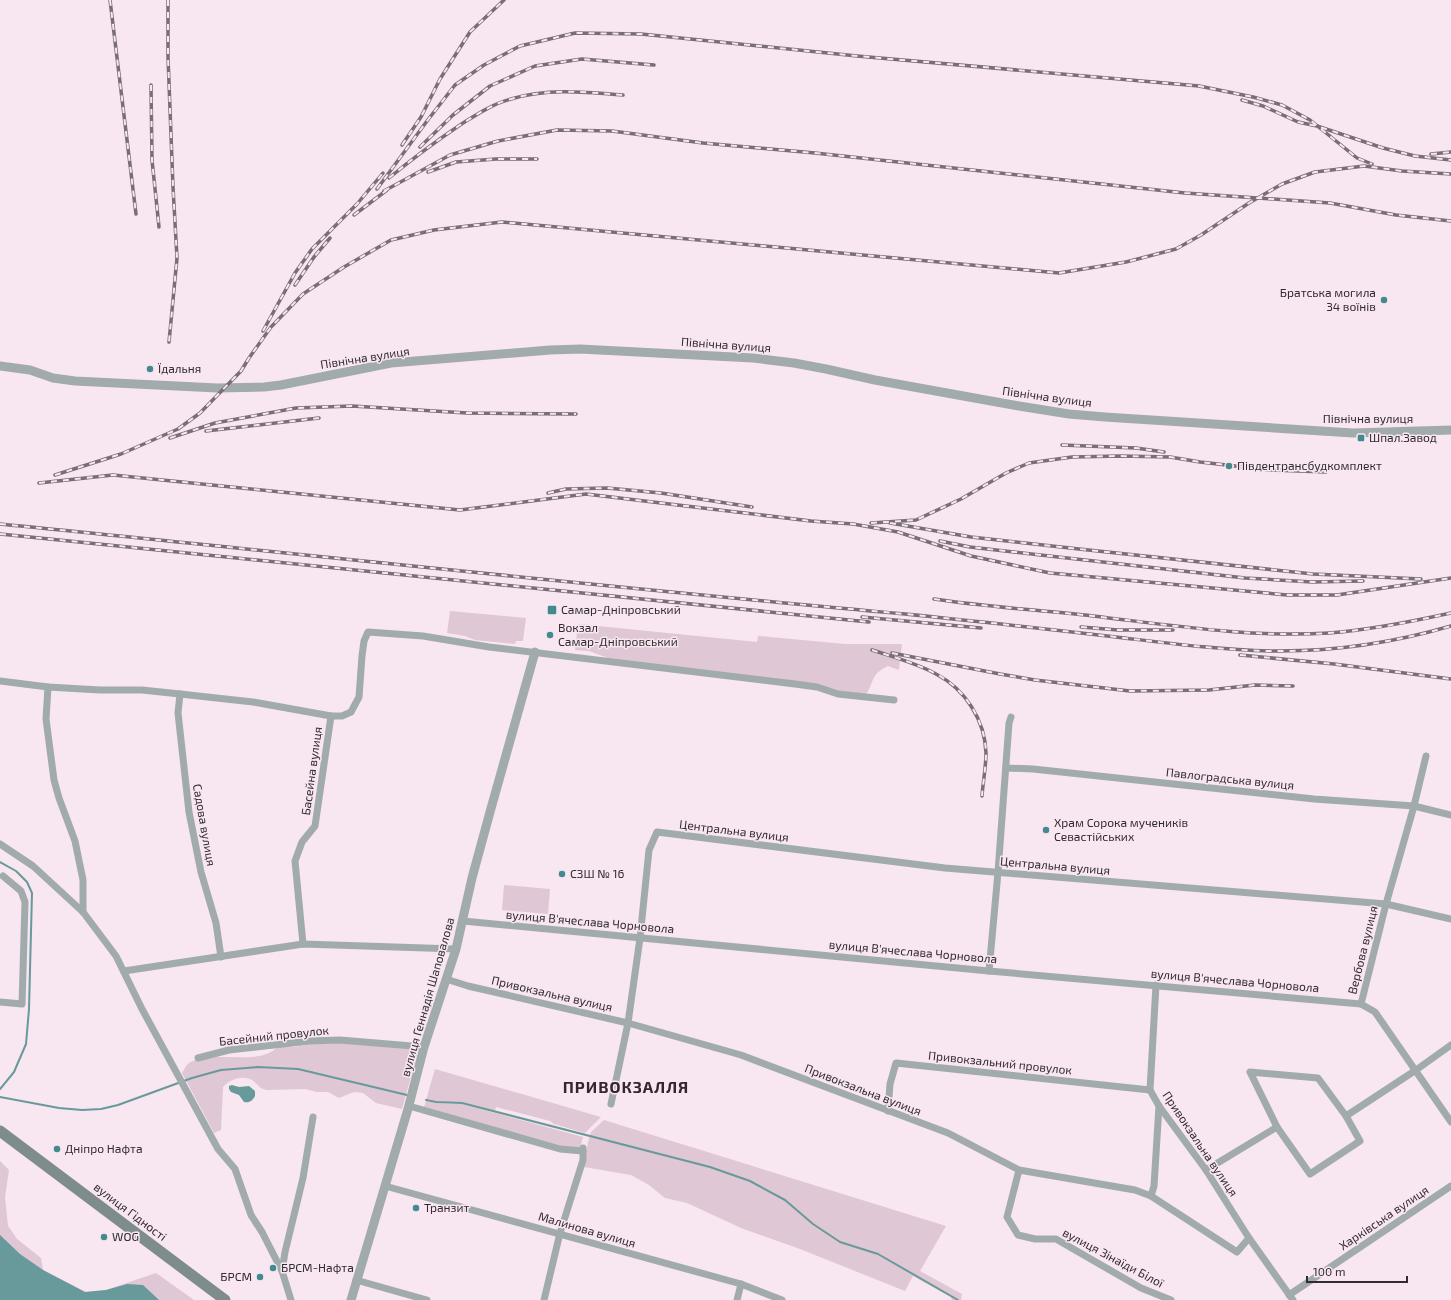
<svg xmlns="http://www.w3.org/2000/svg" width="1451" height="1300" font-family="'Exo 2',sans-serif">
<rect width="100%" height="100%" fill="#f8e6f1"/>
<g fill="#e0c7d5">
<path d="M450,611L526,618L523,641H516L515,644L475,640L465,636L447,633Z"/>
<path d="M578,624L757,642L758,636L845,644H902L899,670L888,666C884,668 878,671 875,676C871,682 871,688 866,694L845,692L786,681L608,658L589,651L575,650Z"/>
<path d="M504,885L550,889L548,914L502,910Z"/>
<path d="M320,1043H346L416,1050L417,1055L402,1109L376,1103L363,1093L354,1092L339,1098L328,1092H317L305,1089L267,1090C259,1089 258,1084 252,1080C243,1075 230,1079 223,1087L221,1130L214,1133L182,1073C184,1070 186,1065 189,1063C212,1049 260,1067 277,1047L285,1046L294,1047Z"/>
<path d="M435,1069L601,1117L585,1133L554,1124L550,1121L496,1107L495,1111L462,1103L436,1102L426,1100Z"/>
<path d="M426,1101L436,1103L462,1104L583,1137L580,1148L563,1147L424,1107Z"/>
<path d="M604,1120L946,1226L920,1271L962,1294L961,1300H952L951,1297L913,1276L905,1291L800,1249L741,1228L687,1203L665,1198L649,1185L631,1175L584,1167L588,1142L591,1132Z"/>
<path d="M0,1161L9,1170L5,1197L8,1226L17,1239L41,1258L43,1270L86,1292L106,1290L156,1273L194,1300H0Z"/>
</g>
<g fill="#68999b">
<path d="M232,1085L239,1087L249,1086L255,1091V1096C252,1101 250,1103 244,1102L239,1095L231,1092L229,1089V1086Z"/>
<path d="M0,1235L20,1254L43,1270L85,1292L106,1290L127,1284L143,1285L159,1300H0Z"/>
</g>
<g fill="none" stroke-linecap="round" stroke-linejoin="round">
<g stroke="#68999b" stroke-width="2">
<path d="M0,862L16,871L27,882L32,893L29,1009L26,1044L14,1072L0,1089"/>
<path d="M0,1097L59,1108L82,1110L101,1109L118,1105L192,1078L221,1070L258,1067L298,1069L407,1095"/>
<path d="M426,1100L436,1102L462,1103L710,1167L750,1181L785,1200L813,1224L840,1242L878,1254L958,1300"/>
</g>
<g stroke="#a2abac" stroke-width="7">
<path d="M0,681L48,687L100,690H142L180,694L253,702L331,716H342L351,712L359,697L362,656L364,641L368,632L423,636L489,647L795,684L817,687L838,694L894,700"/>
<path d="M48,687L46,719L54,780L59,798L75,841L83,880V912"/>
<path d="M180,694L178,713L189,812L201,872L216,923L221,957"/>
<path d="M1426,756L1414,806L1386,904L1361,1004L1375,1012L1451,1122"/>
<path d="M1006,768L1033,769L1314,799L1414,806L1451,815"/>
<path d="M0,844L33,866L83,912L116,956L142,1009L218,1149L235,1169L251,1215L262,1232L282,1271L291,1300"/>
<path d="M463,921L989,971L1361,1004"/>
<path d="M303,944L295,861L302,842L315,826L331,716"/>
<path d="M124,971L303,944L456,949"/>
<path d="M989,971L998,872L1009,723L1011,717"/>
<path d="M446,979L468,986L628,1023L741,1055L948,1133L1019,1170L1135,1190L1151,1196L1237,1252L1249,1238"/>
<path d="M1156,985L1150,1090L1159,1106L1206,1170L1249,1238L1293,1300"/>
<path d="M0,1002L22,1004L25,902L21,891L3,876"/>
<path d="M198,1058L229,1050L310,1041L340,1040L424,1047"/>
<path d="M1250,1072L1318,1078L1346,1116L1360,1141L1310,1174L1277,1127Z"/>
<path d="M611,1104L628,1023L640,938L649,850L657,832L945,868L1386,904L1451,919"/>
<path d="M409,1106L560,1149L583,1151"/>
<path d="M888,1111L890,1084L896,1063L1150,1090"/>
<path d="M1346,1116L1416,1070L1451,1045"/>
<path d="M1019,1170L1007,1217L1018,1235L1035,1239H1056L1141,1288L1171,1300"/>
<path d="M1206,1170L1277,1127"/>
<path d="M385,1186L741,1284L782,1300"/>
<path d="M1151,1196L1154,1186L1159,1106"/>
<path d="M282,1271L285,1252L303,1178L313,1117"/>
<path d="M356,1280L427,1300"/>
<path d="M1289,1295L1451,1186"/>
<path d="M544,1300L560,1233L583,1160V1148"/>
<path d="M737,1300L741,1284"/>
</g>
<g stroke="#a2abac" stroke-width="9">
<path d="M0,366L30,370L53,378L75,381L217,388L264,387L281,385L391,363L550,350L580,349L753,358L794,363L826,369L875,380L1019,406L1069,414L1105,417L1353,433L1451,430"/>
<path d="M351,1300L408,1109L424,1047L456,949L472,878L490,812L535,652"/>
</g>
<path stroke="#7e8c8c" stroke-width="11" d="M0,1131L225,1300"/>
<g stroke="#796e75" stroke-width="3.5">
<g id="rail">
<path d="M110,0L136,214"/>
<path d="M168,0V57L173,187L177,258L169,342"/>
<path d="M151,85L152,160L159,227"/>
<path d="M1242,100L1263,106L1298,122L1317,126L1383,148L1415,156L1451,160"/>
<path d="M402,145L421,117L440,79L470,32L504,0"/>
<path d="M420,147L453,115L490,86L535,66L582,59L654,65"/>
<path d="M1431,154L1451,152"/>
<path d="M428,172L456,162L496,159H537"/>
<path d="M389,178C412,159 435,142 460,125C476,115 492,104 511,99C548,88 585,92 623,95"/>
<path d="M377,189L427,121L455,85L484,65L520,46L575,33L641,34L857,56L1199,86L1253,97L1282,105L1310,120L1357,158L1372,164"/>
<path d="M384,191L450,155L498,141L557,130L612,131L703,143L815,153L1185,193L1330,203L1396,215L1451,221"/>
<path d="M354,215L387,190"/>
<path d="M295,285L314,257L330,238"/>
<path d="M263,331L295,273L312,249L357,204L383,173"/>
<path d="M206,431L319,418"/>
<path d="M170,438L215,423L296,408L352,406L467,413L576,414"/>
<path d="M1062,445L1136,448L1164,452"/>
<path d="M55,475L121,454L178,429L200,413L241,371L249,358L271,327L303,294L344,267L391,240L434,230L502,222L1059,273L1126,262L1176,249L1201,235L1249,203L1282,184L1315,172L1364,166L1402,171L1451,174"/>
<path d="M39,483L113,475L460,510L586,494L811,521L853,524L898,532L971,556L1050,573L1287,595H1337L1451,578"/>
<path d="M548,493L566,489L607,488L661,493L752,507"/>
<path d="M871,523L916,520L961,499L1006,473L1029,463L1072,457L1120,456L1170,457L1200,462L1270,470L1326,472"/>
<path d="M890,523L971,537L1079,549L1313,574L1421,579"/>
<path d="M0,524C302,554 603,587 905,614C976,621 1046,629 1116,637C1167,643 1219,650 1270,651C1330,652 1393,643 1451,626"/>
<path d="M0,534L869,622"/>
<path d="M940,541L970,547L1245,578L1312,582L1363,581"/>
<path d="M934,599C987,607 1040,610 1093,616C1170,625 1252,638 1329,633C1370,630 1410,622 1451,613"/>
<path d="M862,617L981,628"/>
<path d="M1081,627L1118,630H1173"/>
<path d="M872,650C893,657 916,663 936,674C965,689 985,720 986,753C986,767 983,782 982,796"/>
<path d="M892,653L1000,674L1035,680L1130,691L1209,690L1255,685L1293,686"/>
<path d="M1240,655L1334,664L1451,679"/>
</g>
</g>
<use href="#rail" stroke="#f8e6f1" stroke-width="2" stroke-dasharray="6" stroke-linecap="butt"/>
</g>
<g fill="#428a8e" stroke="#f8e6f1" stroke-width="1.5">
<circle cx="1384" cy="300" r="4"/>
<circle cx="150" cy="369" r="4"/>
<rect x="1357" y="434" width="8" height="8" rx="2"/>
<circle cx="1229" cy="466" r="4"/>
<rect x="547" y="605" width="10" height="10" rx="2"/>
<circle cx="550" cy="635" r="4"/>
<circle cx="1046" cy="830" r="4"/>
<circle cx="562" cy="874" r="4"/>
<circle cx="57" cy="1149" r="4"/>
<circle cx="416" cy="1208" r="4"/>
<circle cx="104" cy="1237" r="4"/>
<circle cx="273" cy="1268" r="4"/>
<circle cx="260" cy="1277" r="4"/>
</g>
<g text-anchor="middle" stroke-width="3" stroke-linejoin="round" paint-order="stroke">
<g font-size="12" fill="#322b2f" stroke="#f8e6f1" text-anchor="start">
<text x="1376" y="297" text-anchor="end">Братська могила<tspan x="1376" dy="14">34 воїнів</tspan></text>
<text x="158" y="373">Їдальня</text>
<text x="1369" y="442">Шпал.Завод</text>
<text x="1237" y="470">Південтрансбудкомплект</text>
<text x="561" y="614">Самар-Дніпровський</text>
<text x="558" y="632">Вокзал<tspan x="558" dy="14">Самар-Дніпровський</tspan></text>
<text x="1054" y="827">Храм Сорока мучеників<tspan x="1054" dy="14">Севастійських</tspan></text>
<text x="570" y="878">СЗШ № 16</text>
<text x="65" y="1153">Дніпро Нафта</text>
<text x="424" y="1212">Транзит</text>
<text x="112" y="1241">WOG</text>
<text x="281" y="1272">БРСМ-Нафта</text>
<text x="252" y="1281" text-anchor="end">БРСМ</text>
</g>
<g font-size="12" fill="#322b2f" stroke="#f8e6f1">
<text transform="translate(726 345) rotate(4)" y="4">Північна вулиця</text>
<text transform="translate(365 358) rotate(-9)" y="4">Північна вулиця</text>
<text transform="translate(1047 397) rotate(8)" y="4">Північна вулиця</text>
<text x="1368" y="423">Північна вулиця</text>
<text transform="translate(312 771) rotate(-82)" y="4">Басейна вулиця</text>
<text transform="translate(1230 779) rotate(6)" y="4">Павлоградська вулиця</text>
<text transform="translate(204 825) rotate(80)" y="4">Садова вулиця</text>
<text transform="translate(734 831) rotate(7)" y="4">Центральна вулиця</text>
<text transform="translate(1055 866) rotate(5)" y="4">Центральна вулиця</text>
<text transform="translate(590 922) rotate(5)" y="4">вулиця В'ячеслава Чорновола</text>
<text transform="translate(1363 950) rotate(-76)" y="4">Вербова вулиця</text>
<text transform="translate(913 952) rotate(5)" y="4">вулиця В'ячеслава Чорновола</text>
<text transform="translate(1235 981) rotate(5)" y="4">вулиця В'ячеслава Чорновола</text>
<text transform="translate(552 994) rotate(13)" y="4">Привокзальна вулиця</text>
<text transform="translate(428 997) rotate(-74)" y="4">вулиця Геннадія Шаповалова</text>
<text transform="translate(274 1036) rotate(-6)" y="4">Басейний провулок</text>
<text transform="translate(1000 1063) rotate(6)" y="4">Привокзальний провулок</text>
<text transform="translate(863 1090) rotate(21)" y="4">Привокзальна вулиця</text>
<text transform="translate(1200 1144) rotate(56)" y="4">Привокзальна вулиця</text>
<text transform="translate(130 1212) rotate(37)" y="4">вулиця Гідності</text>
<text transform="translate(1384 1218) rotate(-34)" y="4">Харківська вулиця</text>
<text transform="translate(587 1230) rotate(16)" y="4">Малинова вулиця</text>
<text transform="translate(1113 1258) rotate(28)" y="4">вулиця Зінаїди Білої</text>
</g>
<g font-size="16" font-weight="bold" letter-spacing="1" fill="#33262e" stroke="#f8e6f1">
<text x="626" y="1093">ПРИВОКЗАЛЛЯ</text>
</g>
</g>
<path d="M1307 1276v6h100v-6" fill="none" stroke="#322b2f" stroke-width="2"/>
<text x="1313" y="1276" font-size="12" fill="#322b2f" stroke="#f8e6f1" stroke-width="3" paint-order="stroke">100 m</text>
</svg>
